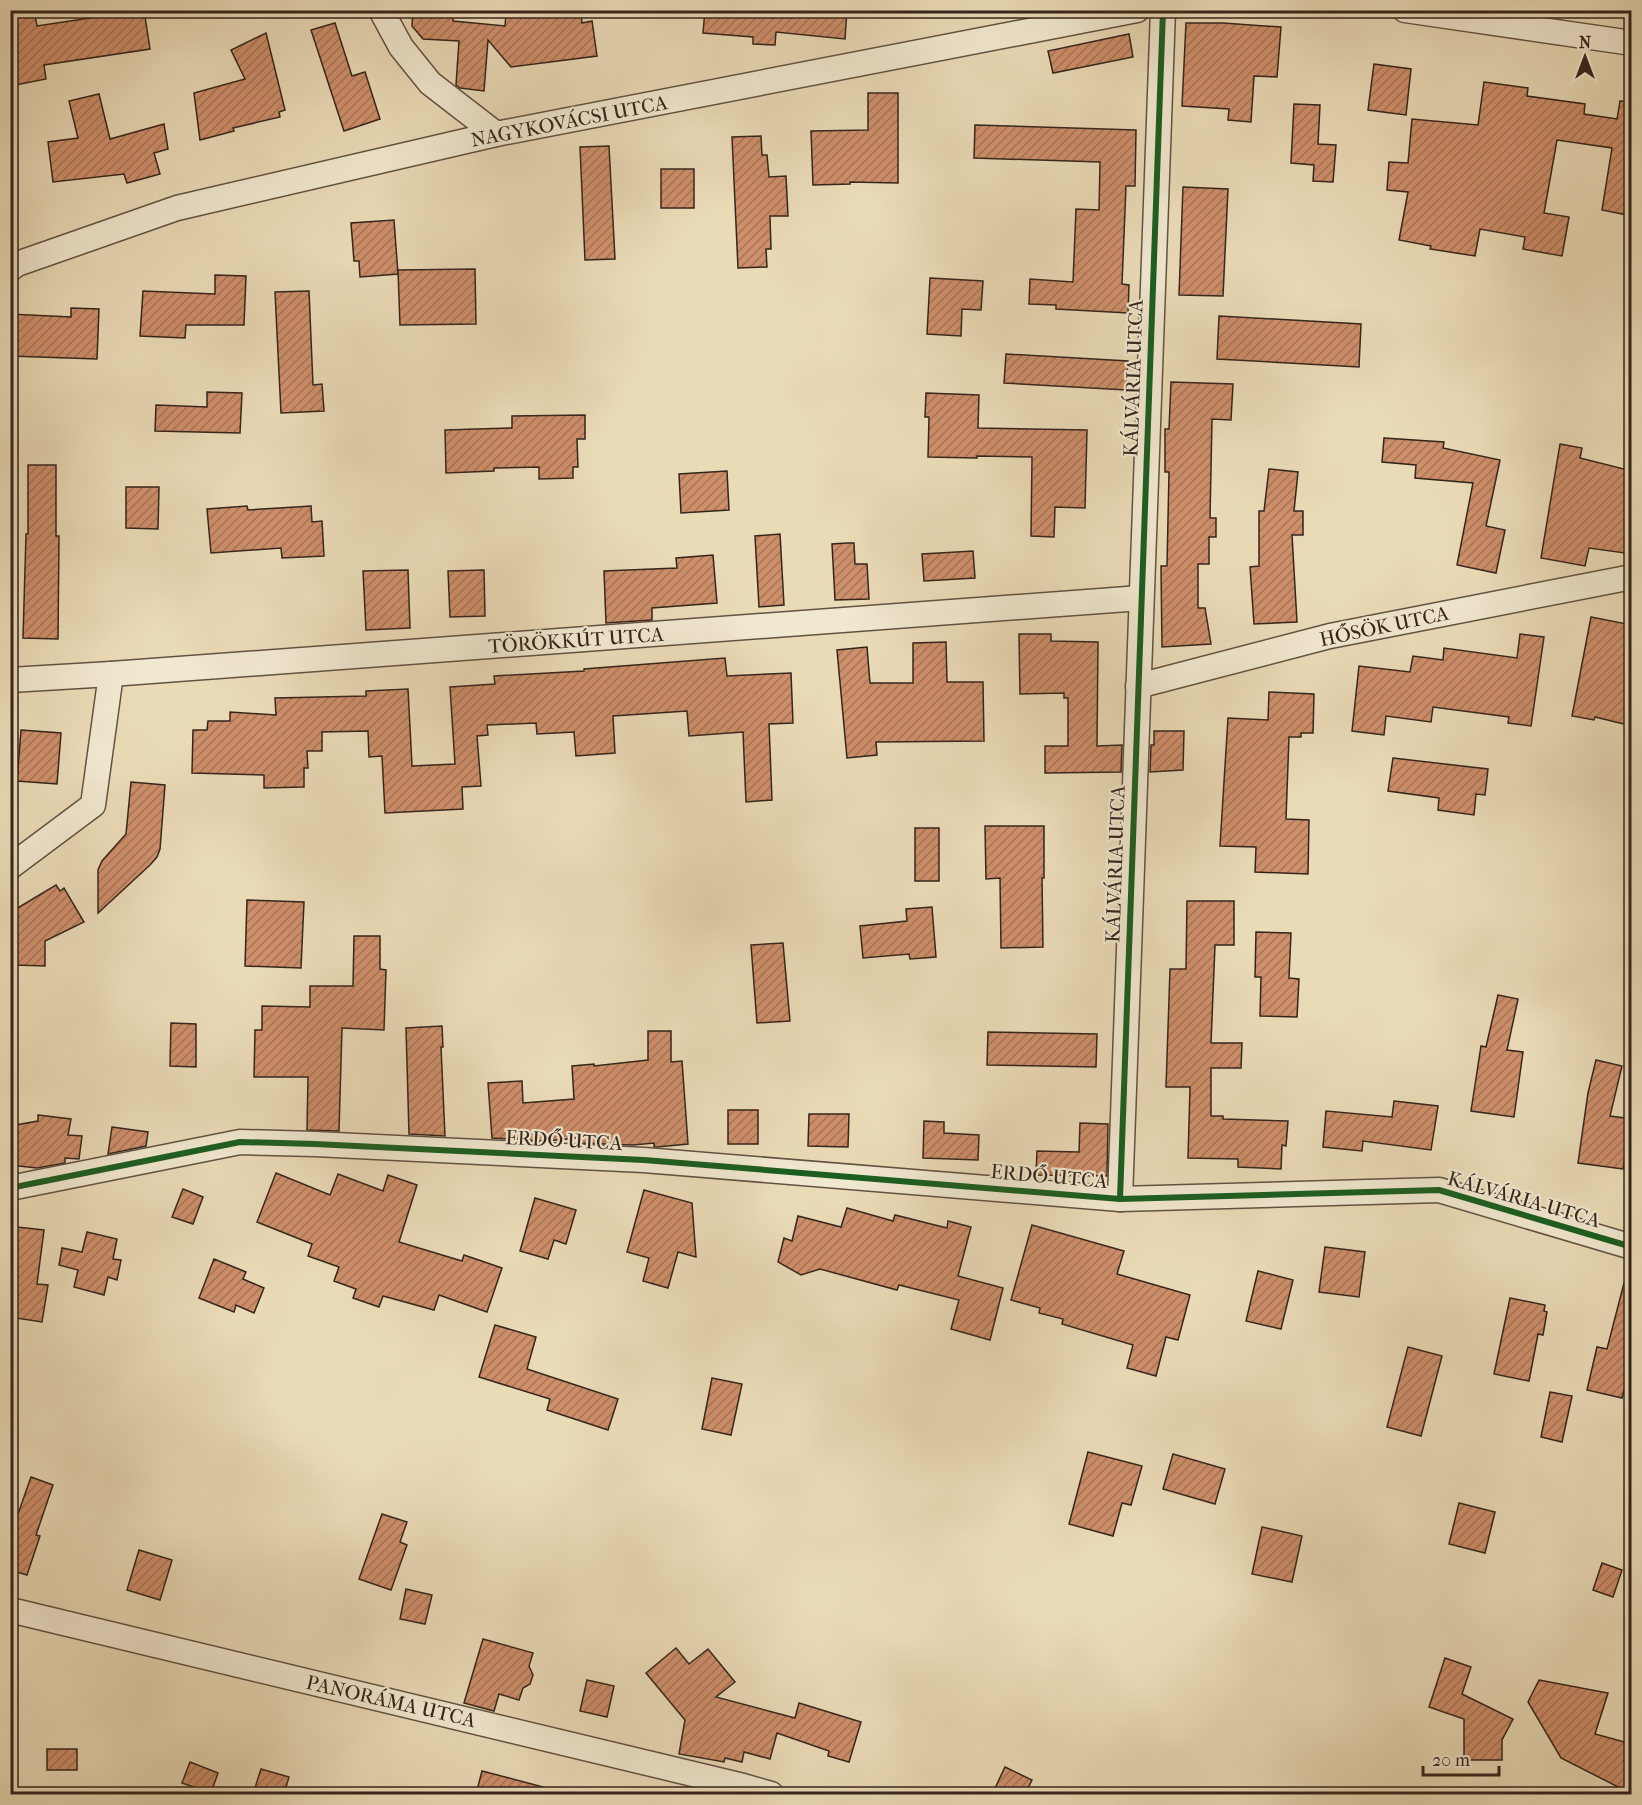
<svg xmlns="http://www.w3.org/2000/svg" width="1642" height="1805" font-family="'IM FELL French Canon',serif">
<defs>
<pattern id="building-hatch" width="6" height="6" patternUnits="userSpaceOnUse" patternTransform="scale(1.5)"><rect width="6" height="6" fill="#ce8f6b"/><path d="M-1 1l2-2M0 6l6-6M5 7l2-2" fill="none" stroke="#a87557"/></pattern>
</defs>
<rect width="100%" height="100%" fill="#eadbb7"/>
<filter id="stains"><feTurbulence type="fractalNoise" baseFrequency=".00333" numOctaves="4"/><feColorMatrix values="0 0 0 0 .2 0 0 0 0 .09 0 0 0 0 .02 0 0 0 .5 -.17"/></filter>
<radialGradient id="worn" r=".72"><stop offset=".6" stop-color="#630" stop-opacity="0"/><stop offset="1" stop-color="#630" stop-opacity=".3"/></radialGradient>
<g fill="url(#building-hatch)" stroke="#34251c" stroke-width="1.5">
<path d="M10,10H34L37,26L103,16L102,10H144L150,49L44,65L46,79L10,86Z"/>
<path d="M413,10H453V21L505,26L506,14L542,17L581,11L582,23L592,21L597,56L511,67L488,40L484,91L460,88L456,85L459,41L423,39L412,26Z"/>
<path d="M705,10H847L845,39L776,32L775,45L753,44V37L703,33Z"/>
<path d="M335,23L352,76L365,72L380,119L344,131L311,30Z"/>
<path d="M1186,23H1223L1281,27L1277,77L1254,76L1251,122L1228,120L1229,109L1182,106Z"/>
<path d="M266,33L285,110L279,112L280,117L233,128L234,131L200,140L194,93L245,79L231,50Z"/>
<path d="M1129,34L1133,57L1053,73L1048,51Z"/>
<path d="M1374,64L1411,69L1406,115L1368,110Z"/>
<path d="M1484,82L1528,88L1527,96L1585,104L1584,114L1617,119L1620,101L1632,102V216L1602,210L1612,148L1557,140L1544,213L1569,217L1562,256L1523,249L1525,237L1480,229L1475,256L1430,249L1431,246L1399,240L1408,192L1387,190L1389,162L1408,163L1412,119L1478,125Z"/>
<path d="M868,93H898V183L850,182V184L813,185L811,131L868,130Z"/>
<path d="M99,94L110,139L164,124L168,149L154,153L160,174L127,183L124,174L53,182L48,142L78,138L69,101Z"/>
<path d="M1294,104L1320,105L1318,144L1336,145L1333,182L1313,181L1314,165L1291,163Z"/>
<path d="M975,125L1136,130L1135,186H1126L1122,284L1129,285L1128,313L1056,309V305L1029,304L1030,279L1073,282L1076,209L1099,210L1100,162L974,158Z"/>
<path d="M761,136L762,155H767L769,177L786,176L788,216H770L771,249H766L767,267L738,268L732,137Z"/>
<path d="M609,146L615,259L585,260L580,147Z"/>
<rect x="661" y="169" width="33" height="39"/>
<path d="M1183,187L1228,189L1223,296L1179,295Z"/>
<path d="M394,220L398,274L360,277L359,261H354L351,223Z"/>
<path d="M475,269L476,324L400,325L398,270Z"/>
<path d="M215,275L246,276L244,325H186L185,338L140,336L143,291L215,294Z"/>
<path d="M930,278L983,281L981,310L962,309L961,336L927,334Z"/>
<path d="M309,291L313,385L322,384L324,411L281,413L275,292Z"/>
<path d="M71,308L99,309L97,359L10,356V314L71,317Z"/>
<path d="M1219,316L1361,324L1359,367L1217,359Z"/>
<path d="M1006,354L1128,361L1126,390L1004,383Z"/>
<path d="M1171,382L1233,384L1231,420L1212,419L1210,518H1216V537H1209V564H1198V608H1205L1211,644L1162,647L1161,566H1167L1169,472H1165V429H1169Z"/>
<path d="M207,392L242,393L240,433L155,431L156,405L207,407Z"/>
<path d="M926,393L979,395L978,428L1087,430L1085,508L1055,507L1054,537L1031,536L1032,457L977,456V458L928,457L929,417H925Z"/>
<path d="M585,415V439H577L578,467H573V478L539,479V467L494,468V471L446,473L445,430L512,428V416Z"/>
<path d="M1384,438L1444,442L1443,448L1500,460L1486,526L1505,530L1496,573L1457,565L1473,483L1415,478L1416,465L1382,462Z"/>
<path d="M1560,444L1582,448L1580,458L1632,471V554L1589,548L1585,566L1541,558Z"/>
<path d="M28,465H56V536H59L58,639L23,638L26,534H28Z"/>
<path d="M1269,469L1298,472L1294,511H1303V535H1292L1297,622L1254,624L1250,567L1259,566V511H1264Z"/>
<path d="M727,471L729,510L681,513L679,474Z"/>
<path d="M126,487H159L158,529L126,528Z"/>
<path d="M247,506L248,510L311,506L312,522L322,521L324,556L282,558L281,548L211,553L207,509Z"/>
<path d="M780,534L784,605L759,607L755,536Z"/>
<path d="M847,543H854L855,564H867L869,599L835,600L832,544Z"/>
<path d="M973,551L975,578L924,581L922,554Z"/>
<path d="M713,555L717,603L652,608V620L606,623L604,571L677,568L676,558Z"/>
<path d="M408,570L410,628L366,630L363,571Z"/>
<path d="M484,570L485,616L450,617L448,571Z"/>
<path d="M1591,617L1632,625V726L1595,717L1594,720L1572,716Z"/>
<path d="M1019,634H1051V641L1098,642L1097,746L1122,745L1121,772L1045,773V746H1068V698H1064V693L1020,694Z"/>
<path d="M1520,634L1544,637L1531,726L1508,723L1509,717L1433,707L1431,722L1386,716L1384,735L1352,731L1359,666L1410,672L1413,656L1443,660L1444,648L1517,658Z"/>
<path d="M946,642L947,682H983L984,741L876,742L877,755L847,758L837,650L867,647L870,683H913V643Z"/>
<path d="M725,658L727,676L791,673L793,723L769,724L772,800L746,802L743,732L689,736L687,711L613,716L615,753L576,756L574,732L537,734L536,723L487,725L488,735L477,736L481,786L462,787L463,809L385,813L382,756L369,757L368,731L322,732V751H307L308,768H304V787L264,788V775L192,773L193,730H207L208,721H230V712L276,715L275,698L366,696V691L408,689L412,766L455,764L450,687L495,684L494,676L584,671V669Z"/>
<path d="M1269,692L1314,694L1313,733H1301V737H1289L1286,819L1309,820L1308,874L1255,872L1256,847L1220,846L1228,718L1268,720Z"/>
<path d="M21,730L61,733L57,784L17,781Z"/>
<path d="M1154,731H1184L1183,770L1150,772L1151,745H1154Z"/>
<path d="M1393,758L1488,769L1485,795L1476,794L1474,815L1438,810L1439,798L1388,791Z"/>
<path d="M131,782L165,785L160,849L157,857L150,865L98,913V870L102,861L126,834Z"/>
<path d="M985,826H1044V878H1042L1043,947L1001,948L1000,878L986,879Z"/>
<rect x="915" y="828" width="24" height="53"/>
<path d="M56,885L60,891L64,888L84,922L45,941V966L15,965L16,909Z"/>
<path d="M247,900L304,902L301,968L245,966Z"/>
<path d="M1187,901H1234V945H1215L1211,1043H1242L1241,1068H1211V1116H1223V1119L1288,1121L1286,1146L1282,1145L1281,1169L1238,1167V1159L1188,1158L1190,1087H1166L1170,969H1186Z"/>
<path d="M932,907L936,957L910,959L909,954L863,958L860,926L907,921L906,909Z"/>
<path d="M1256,932L1291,933L1289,978L1299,979L1297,1017L1260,1016L1261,977H1255Z"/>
<path d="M354,936H380V969L386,970L384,1030L342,1028L339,1131L307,1130L308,1077H254L255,1030H262V1006L310,1007V986H353Z"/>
<path d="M783,943L790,1021L757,1023L751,945Z"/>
<path d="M1498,995L1518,999L1507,1050L1523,1052L1514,1117L1471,1111L1481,1046L1486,1047Z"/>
<path d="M171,1023L196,1024V1067L170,1066Z"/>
<path d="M442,1026L443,1047H441L445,1136L409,1134L406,1028Z"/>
<path d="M648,1031H671V1062L682,1061L688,1144L657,1147H654V1143L633,1145L578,1143V1138L546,1141L492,1138L488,1083L522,1081L523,1103L574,1099L572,1066L594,1064V1066L648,1060Z"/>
<path d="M988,1032L1097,1034L1096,1067L987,1065Z"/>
<path d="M1596,1060L1622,1066L1610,1116L1632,1119V1159L1625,1158L1623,1169L1578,1163L1588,1093Z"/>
<path d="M1394,1101L1438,1106L1431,1150L1363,1141L1362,1151L1323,1147L1326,1111L1392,1117Z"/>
<rect x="728" y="1110" width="30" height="34"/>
<path d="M809,1114H849L848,1147L808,1146Z"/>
<path d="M38,1115L71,1119L68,1135L82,1136L79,1159L65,1158V1163L37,1168L10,1165V1126L38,1121Z"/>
<path d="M924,1121L944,1122V1133L979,1135L978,1160L923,1158Z"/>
<path d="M1080,1123L1108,1124L1107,1176L1036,1175L1037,1151L1079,1152Z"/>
<path d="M112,1127L148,1132L146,1146L108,1154Z"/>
<path d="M276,1173L330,1195L338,1174L383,1191L388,1175L417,1185L399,1242L462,1261L464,1255L502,1268L487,1312L439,1295L434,1310L383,1296L379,1307L353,1298L356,1289L334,1281L339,1267L308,1256L312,1244L257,1222Z"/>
<path d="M183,1189L203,1197L193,1224L172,1217Z"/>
<path d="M644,1190L692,1203L696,1257L678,1252L668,1288L643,1281L649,1258L627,1252Z"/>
<path d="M535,1198L576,1210L566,1244L554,1240L548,1259L520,1251Z"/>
<path d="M847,1208L893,1221L895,1215L947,1228L948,1221L971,1227L958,1276L1003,1288L990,1340L951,1329L959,1300L899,1285L897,1290L820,1269L801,1275L778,1262L784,1238L792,1241L798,1216L841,1227Z"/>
<path d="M1032,1225L1124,1251L1117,1274L1190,1295L1178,1340L1166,1337L1156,1376L1127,1368L1133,1345L1062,1324L1063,1319L1039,1313L1040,1308L1011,1300Z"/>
<path d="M17,1227L44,1230L37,1284L48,1285L42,1322L10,1317V1274Z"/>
<path d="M87,1232L117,1239L113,1259L121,1260L117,1280L108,1277L104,1295L74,1287L78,1270L59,1265L62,1248L82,1252Z"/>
<path d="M1325,1247L1365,1252L1359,1297L1319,1292Z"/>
<path d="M214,1259L246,1272L243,1279L264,1288L254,1313L236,1305L234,1312L199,1298Z"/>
<path d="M1258,1271L1293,1280L1281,1329L1246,1321Z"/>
<path d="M1624,1283L1632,1284V1359L1622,1398L1587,1390L1597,1347L1607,1349Z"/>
<path d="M1510,1298L1545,1305L1544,1311L1547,1312L1543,1335L1538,1334L1529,1381L1494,1374Z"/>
<path d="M495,1325L536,1337L527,1369L618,1399L608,1430L547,1410L550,1399L479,1377Z"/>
<path d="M1408,1347L1442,1356L1421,1436L1387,1427Z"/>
<path d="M712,1378L742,1384L731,1435L702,1429Z"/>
<path d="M1550,1392L1572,1396L1562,1442L1541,1437Z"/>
<path d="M1088,1452L1142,1466L1131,1505L1122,1503L1113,1536L1069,1524Z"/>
<path d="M1173,1454L1225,1469L1215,1504L1163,1489Z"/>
<path d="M31,1477L53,1485L36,1535L40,1536L27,1575L10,1570V1537Z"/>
<path d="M1459,1503L1495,1512L1485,1553L1449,1544Z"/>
<path d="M382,1514L407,1522L400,1542L407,1545L391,1590L359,1579Z"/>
<path d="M1262,1527L1302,1536L1292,1582L1252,1574Z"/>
<path d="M139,1550L172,1560L160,1600L127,1590Z"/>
<path d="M1602,1563L1622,1570L1613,1597L1593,1590Z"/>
<path d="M406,1589L432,1595L425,1624L400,1619Z"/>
<path d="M483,1639L533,1653L529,1666L533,1675L530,1684L523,1688L519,1700L499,1694L494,1711L464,1703Z"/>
<path d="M676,1648L689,1664L708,1649L735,1682L716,1697L795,1718L799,1703L861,1722L849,1762L828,1756L829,1751L777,1733L770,1759L744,1752L742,1762L725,1758L724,1762L679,1754L685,1720L646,1673Z"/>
<path d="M1445,1658L1471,1667L1462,1694L1513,1719L1502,1740V1760H1464V1719L1429,1707Z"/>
<path d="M587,1680L614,1686L607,1717L580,1711Z"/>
<path d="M1539,1680L1608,1693L1595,1734L1632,1744V1794L1561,1758L1528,1702Z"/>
<rect x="47" y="1749" width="30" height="21"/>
<path d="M190,1762L218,1773L211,1793L182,1783Z"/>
<path d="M1005,1767L1032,1780L1025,1794H1009L995,1788Z"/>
<path d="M261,1769L289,1777L284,1794H253Z"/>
<path d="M482,1771L547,1788L546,1794H476Z"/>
</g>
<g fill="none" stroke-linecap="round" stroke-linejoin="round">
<g stroke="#625243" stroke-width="27">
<g id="street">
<path d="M381,10L401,47L430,83L496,134"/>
<path d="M1405,10L1632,43"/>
<path d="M10,269L17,264L177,208L496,134L1137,10"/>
<path d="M10,680L111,674L1141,598"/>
<path d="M1138,686L1330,636L1632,577"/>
<path d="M10,867L93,805L111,674"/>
<path d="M10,1188L240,1142L315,1144L644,1160L1120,1199L1439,1190L1632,1247"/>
<path d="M1120,1199L1163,10"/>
<path d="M10,1610L743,1786L771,1794"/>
</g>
</g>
<use href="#street" stroke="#f1e8d0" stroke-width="24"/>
<g stroke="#f1e8d0" stroke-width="10">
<g id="cycleway">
<path d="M10,1188L240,1142L315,1144L644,1160L1120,1199L1439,1190L1632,1247"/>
<path d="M1120,1199L1163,10"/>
</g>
</g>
<use href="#cycleway" stroke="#1b5e20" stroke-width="6"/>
</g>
<g text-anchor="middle" stroke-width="4.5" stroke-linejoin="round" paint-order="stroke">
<g font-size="20" fill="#34251c" stroke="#f1e8d0">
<text transform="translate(569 121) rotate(-11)" y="7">NAGYKOVÁCSI UTCA</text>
<text transform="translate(1133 378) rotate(-88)" y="7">KÁLVÁRIA UTCA</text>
<text transform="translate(1384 626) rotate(-12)" y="7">HŐSÖK UTCA</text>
<text transform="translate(576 640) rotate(-4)" y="7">TÖRÖKKÚT UTCA</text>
<text transform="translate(1115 864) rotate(-88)" y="7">KÁLVÁRIA UTCA</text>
<text transform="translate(564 1140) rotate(3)" y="7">ERDŐ UTCA</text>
<text transform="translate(1049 1176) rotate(5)" y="7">ERDŐ UTCA</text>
<text transform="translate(1524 1199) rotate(16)" y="7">KÁLVÁRIA UTCA</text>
<text transform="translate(391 1701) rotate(13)" y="7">PANORÁMA UTCA</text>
</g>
</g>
<rect width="1642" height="1805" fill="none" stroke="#eadbb7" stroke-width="36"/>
<rect x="12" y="12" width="1618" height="1781" fill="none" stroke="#34251c" stroke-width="3"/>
<rect x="18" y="18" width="1606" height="1769" fill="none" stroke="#34251c" stroke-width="1.5"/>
<g transform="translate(1585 57)" stroke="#f1e8d0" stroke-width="4.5" paint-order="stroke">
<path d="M0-4.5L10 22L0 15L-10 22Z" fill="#34251c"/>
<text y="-9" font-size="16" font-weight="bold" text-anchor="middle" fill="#34251c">N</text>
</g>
<path d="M1423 1766v9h76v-9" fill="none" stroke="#34251c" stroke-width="3"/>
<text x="1432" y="1766" font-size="18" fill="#34251c" stroke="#f1e8d0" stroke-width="4.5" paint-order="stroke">20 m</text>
<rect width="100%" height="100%" filter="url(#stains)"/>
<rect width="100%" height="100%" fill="url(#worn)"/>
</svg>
